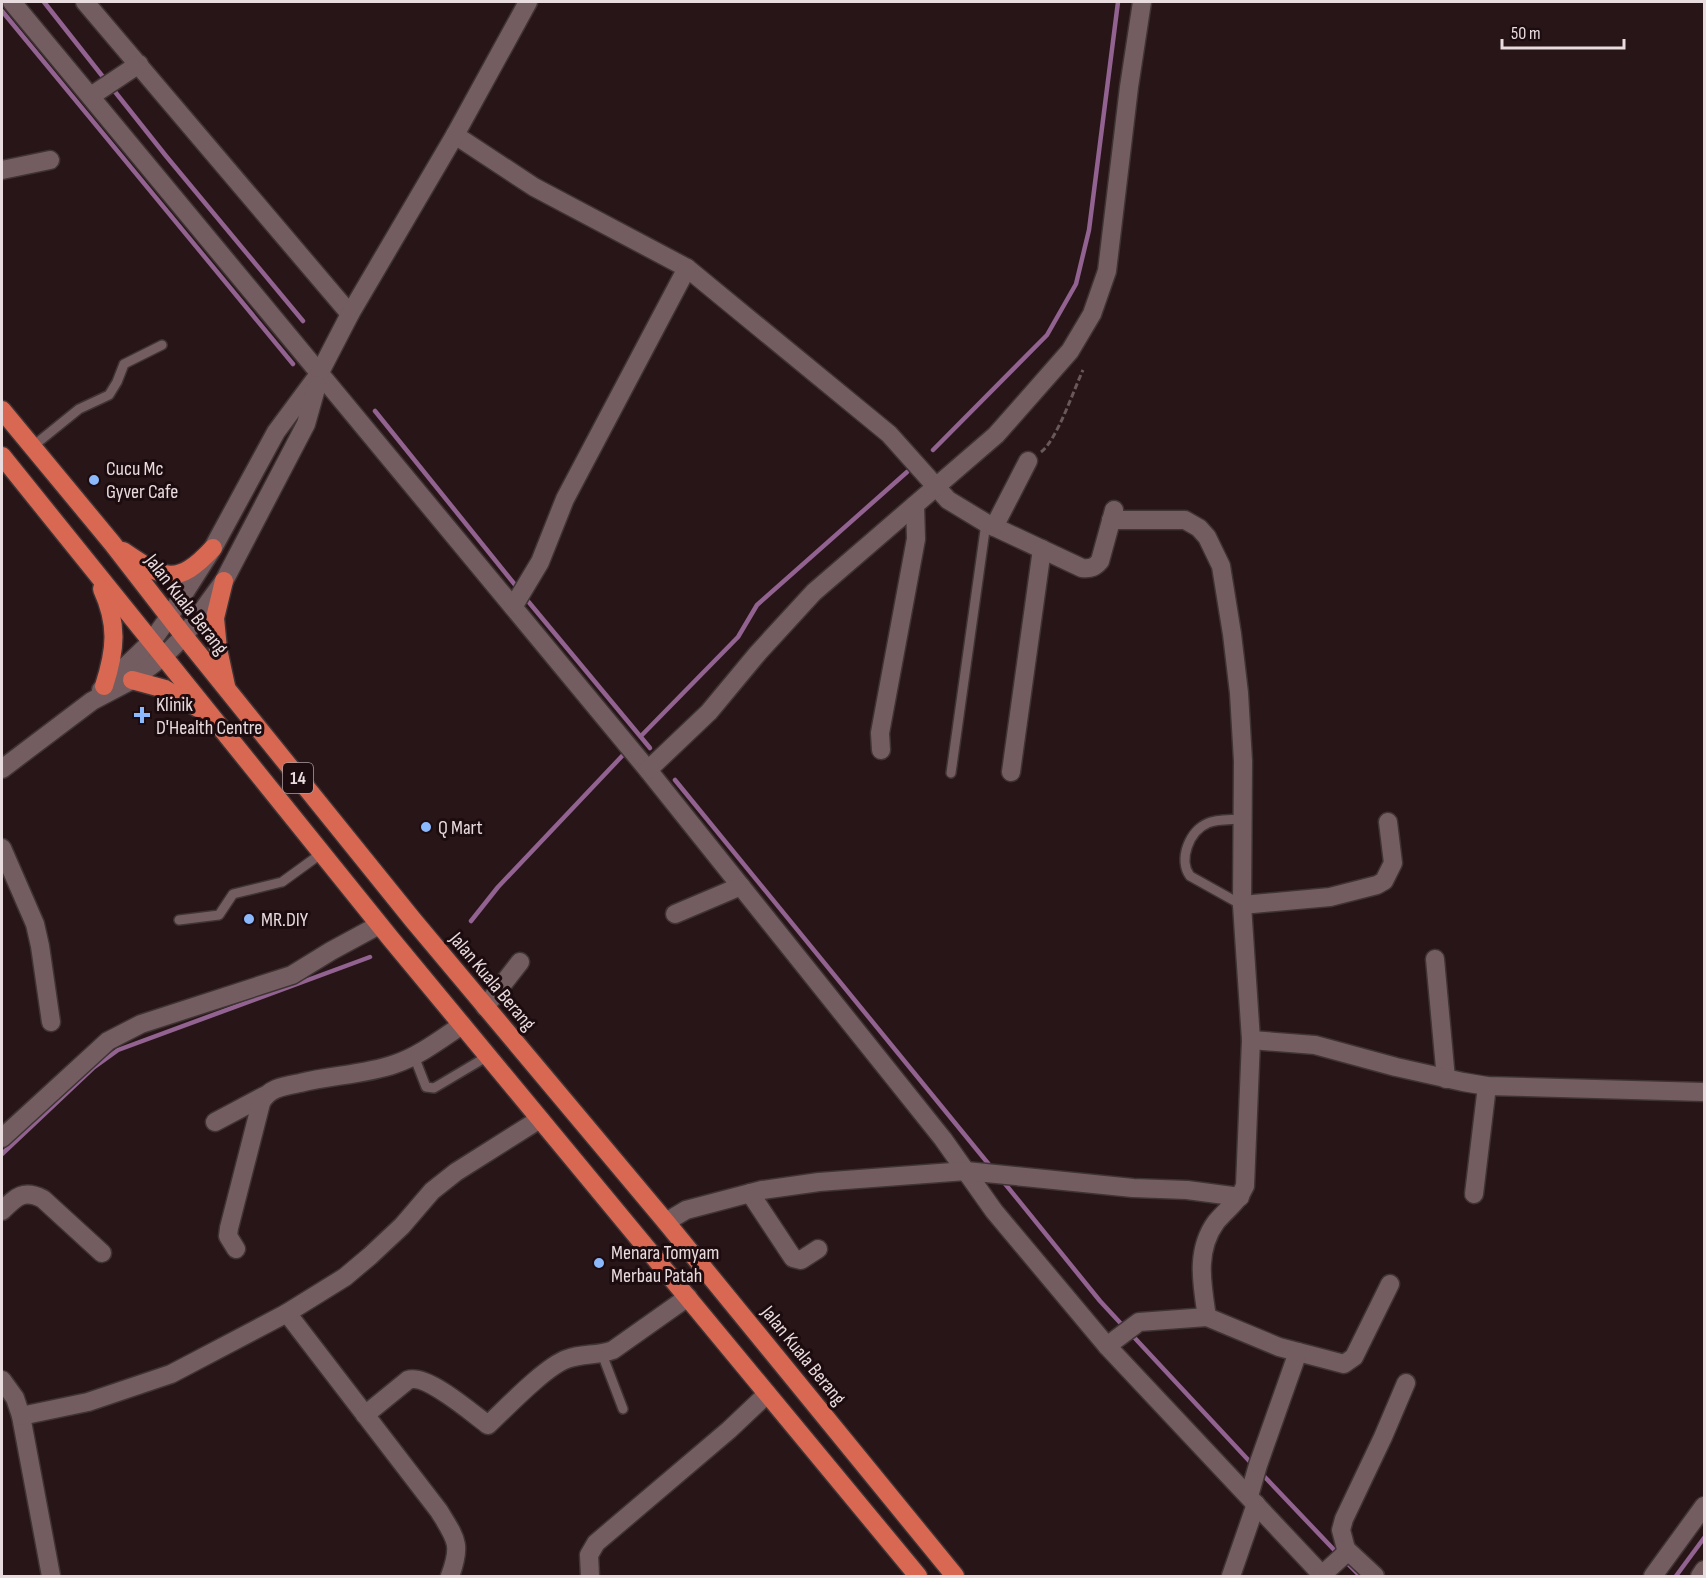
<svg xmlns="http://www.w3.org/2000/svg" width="1706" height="1578" font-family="'Sofia Sans Condensed',sans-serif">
<rect width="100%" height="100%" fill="#271518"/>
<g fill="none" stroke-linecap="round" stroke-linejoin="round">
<g stroke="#926290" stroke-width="4.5">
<path d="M44,2L107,82"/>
<path d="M2,11L293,364"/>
<path d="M112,88L166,156L303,321"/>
<path d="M375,411L516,586"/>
<path d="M933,450L1047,335L1076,284L1089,230L1118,2"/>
<path d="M527,600L650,748"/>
<path d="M641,736L738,637L757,605L907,472"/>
<path d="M675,780L991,1167"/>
<path d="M471,921L498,887L623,755"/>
<path d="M2,1154L93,1068L118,1050L370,957"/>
<path d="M1002,1180L1100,1301L1125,1328"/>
<path d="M1131,1334L1252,1464"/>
<path d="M1260,1472L1339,1555"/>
<path d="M1345,1561L1360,1576"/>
<path d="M1676,1576L1704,1538"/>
</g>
<g stroke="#3f3334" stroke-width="12">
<g id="service">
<path d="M32,447L79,409L109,395L117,382L124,364L162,345"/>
<path d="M951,773L986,523"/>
<path d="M1241,819C1231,820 1217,819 1208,823C1189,831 1178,860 1190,876L1242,905"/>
<path d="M179,920L219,915L233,894L282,882L322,853"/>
<path d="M414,1056L426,1087L434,1088L488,1056"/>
<path d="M602,1354L623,1409"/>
</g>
</g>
<g stroke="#3f3334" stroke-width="21">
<g id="minor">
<path d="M12,2L648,770L943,1139L994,1211L1107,1346L1323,1576"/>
<path d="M85,2L350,314"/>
<path d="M91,96L139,64"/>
<path d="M455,135L534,187L687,268L889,434L948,500L986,523L1082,568C1091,569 1095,567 1100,561L1114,510"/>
<path d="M2,170L50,160"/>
<path d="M994,527L1028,461"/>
<path d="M513,607L540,562L565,499L687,268"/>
<path d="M169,617L213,548L276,432L319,374L350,314L455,135L528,2"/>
<path d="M184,636L224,581L306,424L317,385"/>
<path d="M881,750L880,733L916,539L915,505"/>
<path d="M648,770L709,712L758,653L814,592L996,435L1070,351L1092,314L1107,271L1129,87L1142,2"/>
<path d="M1011,772L1042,549"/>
<path d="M2,848L35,924L40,946L51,1022"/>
<path d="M1242,905L1330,897L1377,885L1384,881L1393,863L1388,822"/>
<path d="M675,914L741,886"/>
<path d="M1435,959L1446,1079"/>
<path d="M485,1007L520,962"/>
<path d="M1251,1040L1315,1045L1396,1067L1463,1082L1487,1086L1704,1092"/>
<path d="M215,1122L264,1096"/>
<path d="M2,1138L108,1041L141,1024L292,975L331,951L379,925"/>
<path d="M750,1193L793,1258L801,1260L818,1249"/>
<path d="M1474,1194L1487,1086"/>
<path d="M2,1211C16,1197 23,1189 43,1199L102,1253"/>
<path d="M666,1222L686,1210L762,1190L819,1182L966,1171L1133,1188L1187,1190L1240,1197"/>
<path d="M236,1249L228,1236L229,1228L261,1103C268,1088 284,1086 300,1083C331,1075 364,1075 395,1064C419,1056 441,1039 462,1025"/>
<path d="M287,1313L439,1511C456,1539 462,1544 450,1576"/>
<path d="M1207,1317L1279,1347L1344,1364L1354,1357L1390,1284"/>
<path d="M1107,1346L1139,1322L1207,1317C1202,1284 1195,1251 1216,1222C1227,1209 1238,1202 1245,1186L1251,1040L1242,905L1243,761L1239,693L1232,634L1221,566L1207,537L1199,528L1185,520H1111"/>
<path d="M2,1380L15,1398L21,1416L51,1576"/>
<path d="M365,1415L408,1380C426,1373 472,1413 488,1425C506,1408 546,1366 567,1359C582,1353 598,1356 613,1350L688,1297"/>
<path d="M21,1416L88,1402L171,1374L287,1313L345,1277L370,1256L402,1226L432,1191L456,1172L540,1119"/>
<path d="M1249,1496L1258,1465L1298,1352"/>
<path d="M1346,1549L1341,1530L1344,1519L1383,1437L1406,1383"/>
<path d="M1322,1575L1345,1554L1346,1549L1375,1576"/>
<path d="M590,1576L589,1555L596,1543L729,1430L767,1394"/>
<path d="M1231,1576L1256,1504"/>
<path d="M1653,1576L1704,1506"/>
<path d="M1700,1576L1704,1570"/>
</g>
</g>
<g stroke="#3f3334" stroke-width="21">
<g id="tertiary">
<path d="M101,690L152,641L169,617"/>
<path d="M2,769L92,701L132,680L164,656L184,636"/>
</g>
</g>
<g stroke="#3f3334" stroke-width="21">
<g id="trunk">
<path d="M2,410L112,543L184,636L413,920L666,1222L955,1576"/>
<path d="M2,456L391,939L918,1576"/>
<path d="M123,551C164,579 177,587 213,548"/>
<path d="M224,581L215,618L218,649L226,686"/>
<path d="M102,589C118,624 116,649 104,686"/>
<path d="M132,680L165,689L198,708"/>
</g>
</g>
<path stroke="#68585a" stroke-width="3" stroke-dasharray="6 3" stroke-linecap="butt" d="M1041,452C1057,440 1074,389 1083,370"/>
<use href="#service" stroke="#735d60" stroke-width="9"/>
<use href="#minor" stroke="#735d60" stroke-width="18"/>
<use href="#tertiary" stroke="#735d60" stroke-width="18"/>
<use href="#trunk" stroke="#d86852" stroke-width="18"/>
</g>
<g fill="#8bb9fc" stroke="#1d0c0f" stroke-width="2">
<circle cx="94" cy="480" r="6"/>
<path d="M139 706h6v6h6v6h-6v6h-6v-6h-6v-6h6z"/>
<circle cx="426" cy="827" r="6"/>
<circle cx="249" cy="919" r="6"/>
<circle cx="599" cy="1263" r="6"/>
</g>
<g text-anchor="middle" stroke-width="6" stroke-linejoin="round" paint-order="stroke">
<rect fill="#1d0c0f" stroke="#ac9ea0" stroke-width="1.5" x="283" y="763" width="30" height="30" rx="4.5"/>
<g font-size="18" font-weight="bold" fill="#e9dcde">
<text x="298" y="784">14</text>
</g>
<g font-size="20" fill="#e9dcde" stroke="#1d0c0f" text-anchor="start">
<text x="106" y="475">Cucu Mc<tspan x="106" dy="23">Gyver Cafe</tspan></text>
<text x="156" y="711">Klinik<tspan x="156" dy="23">D'Health Centre</tspan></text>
<text x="438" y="834">Q Mart</text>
<text x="261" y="926">MR.DIY</text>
<text x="611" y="1259">Menara Tomyam<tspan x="611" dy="23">Merbau Patah</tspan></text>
</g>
<g font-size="20" fill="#e9dcde" stroke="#1d0c0f">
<text transform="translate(187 604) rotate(52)" y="7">Jalan Kuala Berang</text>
<text transform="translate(493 981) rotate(50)" y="7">Jalan Kuala Berang</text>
<text transform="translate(804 1355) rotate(51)" y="7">Jalan Kuala Berang</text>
</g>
</g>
<rect width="1706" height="1578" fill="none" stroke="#e9dcde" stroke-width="6"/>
<path d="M1502 39v9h122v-9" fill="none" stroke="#e9dcde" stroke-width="3"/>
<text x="1511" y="39" font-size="18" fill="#e9dcde" stroke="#1d0c0f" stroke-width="4.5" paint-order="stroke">50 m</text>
</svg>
